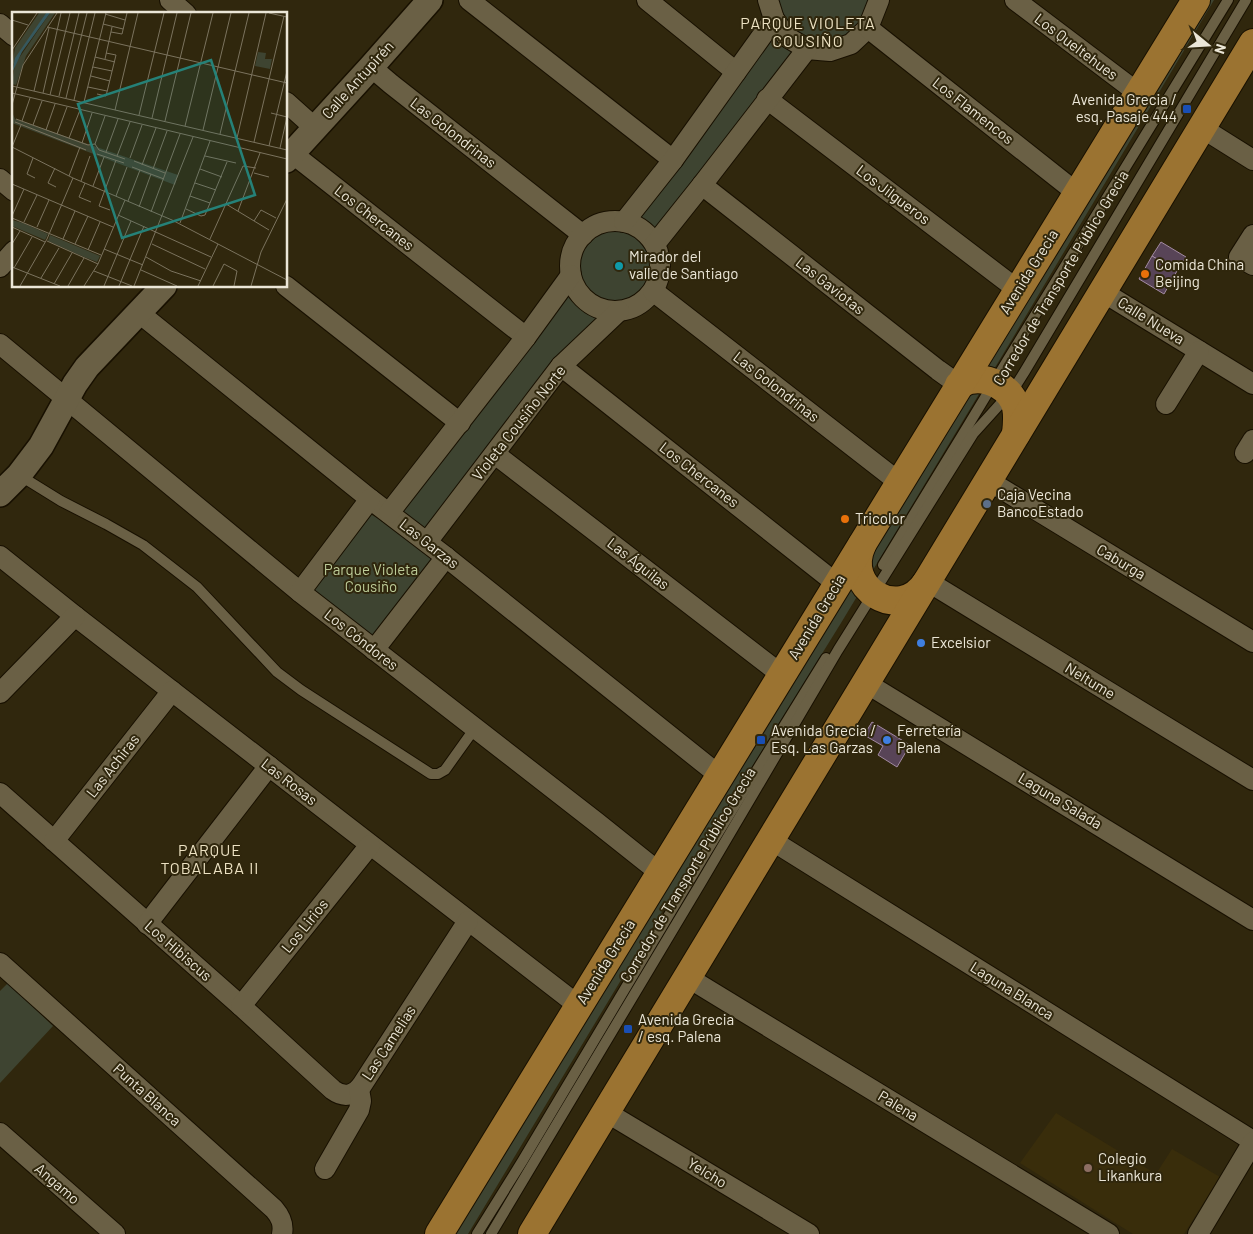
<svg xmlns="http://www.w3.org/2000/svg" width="1253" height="1234" font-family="Barlow,sans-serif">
<rect width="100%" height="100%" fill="#30270d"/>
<path fill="#392d0b" d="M1056,1113L1156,1174L1172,1149L1220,1177L1184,1234H1133L1020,1163Z"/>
<g fill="#3e4431">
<path d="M775,0H872L865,23L850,38L830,45L809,43L651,246C659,269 655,294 630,303C626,305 622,305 618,306L420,544L436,560L374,645L306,593L370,514L385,522L577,274C577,271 576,266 576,263C576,245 592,231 608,227C613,226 618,226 623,227Z"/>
<path d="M1202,0H1214L1008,346L841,623L668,902L468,1234H451Z"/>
<path d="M8,983L53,1026L0,1083V991Z"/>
</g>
<g fill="#584457" stroke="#a28aa1">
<path d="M1161,242L1186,257L1177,271L1152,256Z"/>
<path d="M1152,256L1177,271L1164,294L1139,279Z"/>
<path d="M872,722L910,745L897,767L878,755L883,746L864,735Z"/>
</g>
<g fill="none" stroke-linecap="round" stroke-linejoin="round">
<g stroke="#181000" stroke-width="12">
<g id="service">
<path d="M19,475L61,501L106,524L143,545L197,587L277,672L301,690L431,774H438L445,770L475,728"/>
<path d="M883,565L966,429L1007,361L1228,0"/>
<path d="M477,1234L523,1160L707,851L826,658"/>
<path d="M491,1234L702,881L838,650L973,434L1001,403L1010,395L1025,371L1246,0"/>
</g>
</g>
<g stroke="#181000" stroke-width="22">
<g id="minor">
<path d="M170,0L186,14"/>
<path d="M469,0L673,160"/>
<path d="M647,0L736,72"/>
<path d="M768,0L774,19L787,37L807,49L830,51L851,44L868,28L879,0"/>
<path d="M1015,0L1138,93"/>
<path d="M0,24L14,36"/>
<path d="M868,28L1077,193"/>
<path d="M371,67L391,84L583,235"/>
<path d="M767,99L1018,290"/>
<path d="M286,102L315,128"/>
<path d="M1202,128L1253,160"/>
<path d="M293,154L526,337"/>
<path d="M0,179L14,191"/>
<path d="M702,185L938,370L959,385"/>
<circle cx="615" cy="266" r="45"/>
<path d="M624,222L673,160L774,19"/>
<path d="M1253,235L1239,257L1253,265"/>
<path d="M655,244L702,185L807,49"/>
<path d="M0,267L14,251"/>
<path d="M286,286L460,423"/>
<path d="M653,291L900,483"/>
<path d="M1103,292L1253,384"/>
<path d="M138,312L370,499L446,557L720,776"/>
<path d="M0,344L300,592L596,822L660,873"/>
<path d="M561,366L837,584"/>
<path d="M1166,404L1199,351"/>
<path d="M1245,453L1253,440"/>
<path d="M495,454L782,675"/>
<path d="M989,481L1253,642"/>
<path d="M389,513L526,337L571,275"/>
<path d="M427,542L561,366L619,311"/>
<path d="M0,556L75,616L579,1006"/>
<path d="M927,581L1253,780"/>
<path d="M300,592L370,499"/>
<path d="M374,650L446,557"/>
<path d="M866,683L1253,920"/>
<path d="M0,693L75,616"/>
<path d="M0,793L241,1006L333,1090C344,1098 354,1096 362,1085L468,921"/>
<path d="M771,840L1253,1141"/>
<path d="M54,841L172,691"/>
<path d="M147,924L269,766"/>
<path d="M0,963L274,1209C281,1217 284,1224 282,1234"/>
<path d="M687,977L1109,1234"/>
<path d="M241,1006L370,845"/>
<path d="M606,1112L809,1234"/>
<path d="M0,1133L115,1234"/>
<path d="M325,1169L359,1110L361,1101L359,1089"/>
<path d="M1198,1234L1253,1142"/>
</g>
</g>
<g stroke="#181000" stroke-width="28">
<g id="tertiary">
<path d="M286,160L371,67L430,0"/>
<path d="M0,494L19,475L41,446L75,384L87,367L164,286"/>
</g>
</g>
<g stroke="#181000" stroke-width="30">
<g id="primary">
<path d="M959,385C963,383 966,381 970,380C989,376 1011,388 1016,407C1018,416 1017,425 1016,434"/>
<path d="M862,545C842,588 899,623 926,583"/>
<path d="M439,1234L1196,0"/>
<path d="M532,1234L1253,43"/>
</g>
</g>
<use href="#service" stroke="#6a6045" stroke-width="10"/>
<use href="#minor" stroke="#6a6045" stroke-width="20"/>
<use href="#tertiary" stroke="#6a6045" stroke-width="25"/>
<use href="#primary" stroke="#9b7331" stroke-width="28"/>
</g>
<g fill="#1a4fb4" stroke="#30270d" stroke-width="2">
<rect x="1182" y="104" width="10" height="10" rx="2.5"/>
<rect x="756" y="735" width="10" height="10" rx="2.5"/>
<rect x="623" y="1024" width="10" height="10" rx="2.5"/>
</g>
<circle fill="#0f9aa8" stroke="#30270d" stroke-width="2" cx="619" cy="266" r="5"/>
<g fill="#e8710a" stroke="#30270d" stroke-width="2">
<circle cx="1145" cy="274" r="5"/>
<circle cx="845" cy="519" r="5"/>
</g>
<circle fill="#5c6f8a" stroke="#30270d" stroke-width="2" cx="987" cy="504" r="5"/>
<g fill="#3f7fe0" stroke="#30270d" stroke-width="2">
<circle cx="921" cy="643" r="5"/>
<circle cx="887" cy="740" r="5"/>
</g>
<circle fill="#8d6e63" stroke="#30270d" stroke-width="2" cx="1088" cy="1168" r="5"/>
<g text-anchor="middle" stroke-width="4" stroke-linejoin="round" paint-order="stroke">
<g font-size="15" fill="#ebe6d7" stroke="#30270d">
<text transform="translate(1076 47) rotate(37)" y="5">Los Queltehues</text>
<text transform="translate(358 80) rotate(-48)" y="5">Calle Antupirén</text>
<text transform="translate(973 111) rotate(38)" y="5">Los Flamencos</text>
<text transform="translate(453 133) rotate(38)" y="5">Las Golondrinas</text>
<text transform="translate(893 195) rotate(37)" y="5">Los Jilgueros</text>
<text transform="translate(374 218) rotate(38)" y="5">Los Chercanes</text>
<text transform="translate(1029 272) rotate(-58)" y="5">Avenida Grecia</text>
<text transform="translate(1061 278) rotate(-59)" y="5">Corredor de Transporte Público Grecia</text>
<text transform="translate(830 286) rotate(38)" y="5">Las Gaviotas</text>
<text transform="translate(1151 321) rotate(32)" y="5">Calle Nueva</text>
<text transform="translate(776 387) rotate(38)" y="5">Las Golondrinas</text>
<text transform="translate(519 423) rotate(-52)" y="5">Violeta Cousiño Norte</text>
<text transform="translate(699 475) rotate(38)" y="5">Los Chercanes</text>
<text transform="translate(429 544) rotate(38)" y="5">Las Garzas</text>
<text transform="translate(1121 562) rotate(31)" y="5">Caburga</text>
<text transform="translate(638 564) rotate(38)" y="5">Las Águilas</text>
<text transform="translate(817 617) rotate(-59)" y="5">Avenida Grecia</text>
<text transform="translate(361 640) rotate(38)" y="5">Los Cóndores</text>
<text transform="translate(1090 681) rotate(31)" y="5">Neltume</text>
<text transform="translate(113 766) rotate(-52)" y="5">Las Achiras</text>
<text transform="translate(289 782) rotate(38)" y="5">Las Rosas</text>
<text transform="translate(1060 801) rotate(31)" y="5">Laguna Salada</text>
<text transform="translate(688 875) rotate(-59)" y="5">Corredor de Transporte Público Grecia</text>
<text transform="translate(305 926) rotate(-51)" y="5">Los Lirios</text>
<text transform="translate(178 951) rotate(41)" y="5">Los Hibiscus</text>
<text transform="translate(606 962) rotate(-58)" y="5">Avenida Grecia</text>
<text transform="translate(1012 991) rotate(32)" y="5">Laguna Blanca</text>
<text transform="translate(389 1043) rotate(-57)" y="5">Las Camelias</text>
<text transform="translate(147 1095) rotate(42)" y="5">Punta Blanca</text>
<text transform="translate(898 1106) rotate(31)" y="5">Palena</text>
<text transform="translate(707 1173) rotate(31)" y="5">Yelcho</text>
<text transform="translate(57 1184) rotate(41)" y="5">Angamo</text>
</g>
<g font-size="15" fill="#ebe6d7" stroke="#30270d" text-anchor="start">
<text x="1177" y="105" text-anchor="end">Avenida Grecia /<tspan x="1177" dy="17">esq. Pasaje 444</tspan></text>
<text x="629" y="262">Mirador del<tspan x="629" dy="17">valle de Santiago</tspan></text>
<text x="1155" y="270">Comida China<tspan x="1155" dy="17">Beijing</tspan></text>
<text x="997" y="500">Caja Vecina<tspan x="997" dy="17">BancoEstado</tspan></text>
<text x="855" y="524">Tricolor</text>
<text x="931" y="648">Excelsior</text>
<text x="771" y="736">Avenida Grecia /<tspan x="771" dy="17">Esq. Las Garzas</tspan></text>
<text x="897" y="736">Ferretería<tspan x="897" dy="17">Palena</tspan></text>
<text x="638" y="1025">Avenida Grecia<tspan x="638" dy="17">/ esq. Palena</tspan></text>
<text x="1098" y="1164">Colegio<tspan x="1098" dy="17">Likankura</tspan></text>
</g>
<g font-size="15" fill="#bccb98" stroke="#30270d">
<text x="371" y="575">Parque Violeta<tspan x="371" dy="17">Cousiño</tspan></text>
</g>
<g font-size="16" letter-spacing="1" fill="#ede2c3" stroke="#30270d">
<text x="808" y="29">PARQUE VIOLETA<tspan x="808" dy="18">COUSIÑO</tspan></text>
<text x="210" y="856">PARQUE<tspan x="210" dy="18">TOBALABA II</tspan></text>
</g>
</g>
<g transform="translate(12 12)">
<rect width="275" height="275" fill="#30270d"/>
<path d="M27,1H34L0,54L3,36ZM38,1H43L14,44L4,73L0,72L3,52ZM246,40L254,41L253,47H260L258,57L243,54ZM0,100L3,107L166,163L163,173L0,111ZM0,208L11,211L36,222L33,228L0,214ZM38,223L88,244L85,250L72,245L36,229Z" fill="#3e4431"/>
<path d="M34,1H38L10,40L0,61L3,46Z" fill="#36585e"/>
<path fill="none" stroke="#7b735e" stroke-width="1" d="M257,1L275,5M93,2L113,8M0,8L16,13M91,12L111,17M35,15L275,71M99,20L110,22L115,1M0,38L25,1M83,45L103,50M93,47L100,15M81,55L100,59M79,64L98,69M0,74L275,138M76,75L95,79M22,79L37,16M0,81L275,147M31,81L49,1M85,82L94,84L104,43L94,41M38,83L58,1M47,84L67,1M54,86L75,1M62,88L83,1M72,90L94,1M0,93L11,53L45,1M103,98L126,1M259,101L275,105M127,103L152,1M140,106L165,1M4,107L76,133L83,132L87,138M10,109L18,86M153,109L179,1M3,110L74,138M21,113L30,89M173,114L201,1M34,118L43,92M191,118L219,1M45,122L55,95M208,122L237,1M57,126L68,98M225,126L254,1M242,130L272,4M70,131L80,101M83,132L93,104M257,134L275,59M0,135L61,166L160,208L275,268M0,135L9,113M268,136L275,105M87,138L113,147M94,140L106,107M85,142L112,151M105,144L118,110M193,144L224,151M21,146L15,162L23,166M118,146L130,113M122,149L153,161M130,153L144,116M120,155L152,167M43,156L36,171L44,175M141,157L155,119M188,157L210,165M242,161L257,165M57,164L68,135M69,169L78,144M73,171L67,185L79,190M183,171L204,178M0,172L101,215M81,174L92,145M104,184L115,155M178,184L198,191M116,189L128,158M214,192L257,218M127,195L139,162M174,197L189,204L193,203L215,150M98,198L87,194L104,148M226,199L248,141M139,200L168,122M106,203L199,245M0,204L12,177M0,206L89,243M242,209L249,198L264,206M12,210L25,183M168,211L198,129M0,215L33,230M25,215L37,188M51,227L63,199M198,227L231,154L244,156M35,229L86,252M0,232L8,219M63,232L76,204M140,232L193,257M92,237L131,253M76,238L88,210M134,245L159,259L189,269M0,255L48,274M2,256L20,225M129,258L165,274M82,259L120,274M29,266L47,236M42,272L60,241M8,274L35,227L61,166M56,274L72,246M72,274L86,252L113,188M92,274L119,209M107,274L132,214M122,274L181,125M186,274L206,232M201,274L212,252L225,259L222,274M239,274L249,240L275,187"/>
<path fill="#258178" fill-opacity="0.15" stroke="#258178" stroke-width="2.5" d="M199,48L243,183L110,226L66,92Z"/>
<rect width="275" height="275" fill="none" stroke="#ebe6d7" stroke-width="2.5"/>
</g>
<g transform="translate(1208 45) rotate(108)" stroke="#30270d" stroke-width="4" paint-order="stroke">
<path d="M0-4L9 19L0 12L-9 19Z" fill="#ebe6d7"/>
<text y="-8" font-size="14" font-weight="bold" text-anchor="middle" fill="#ebe6d7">N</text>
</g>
</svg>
